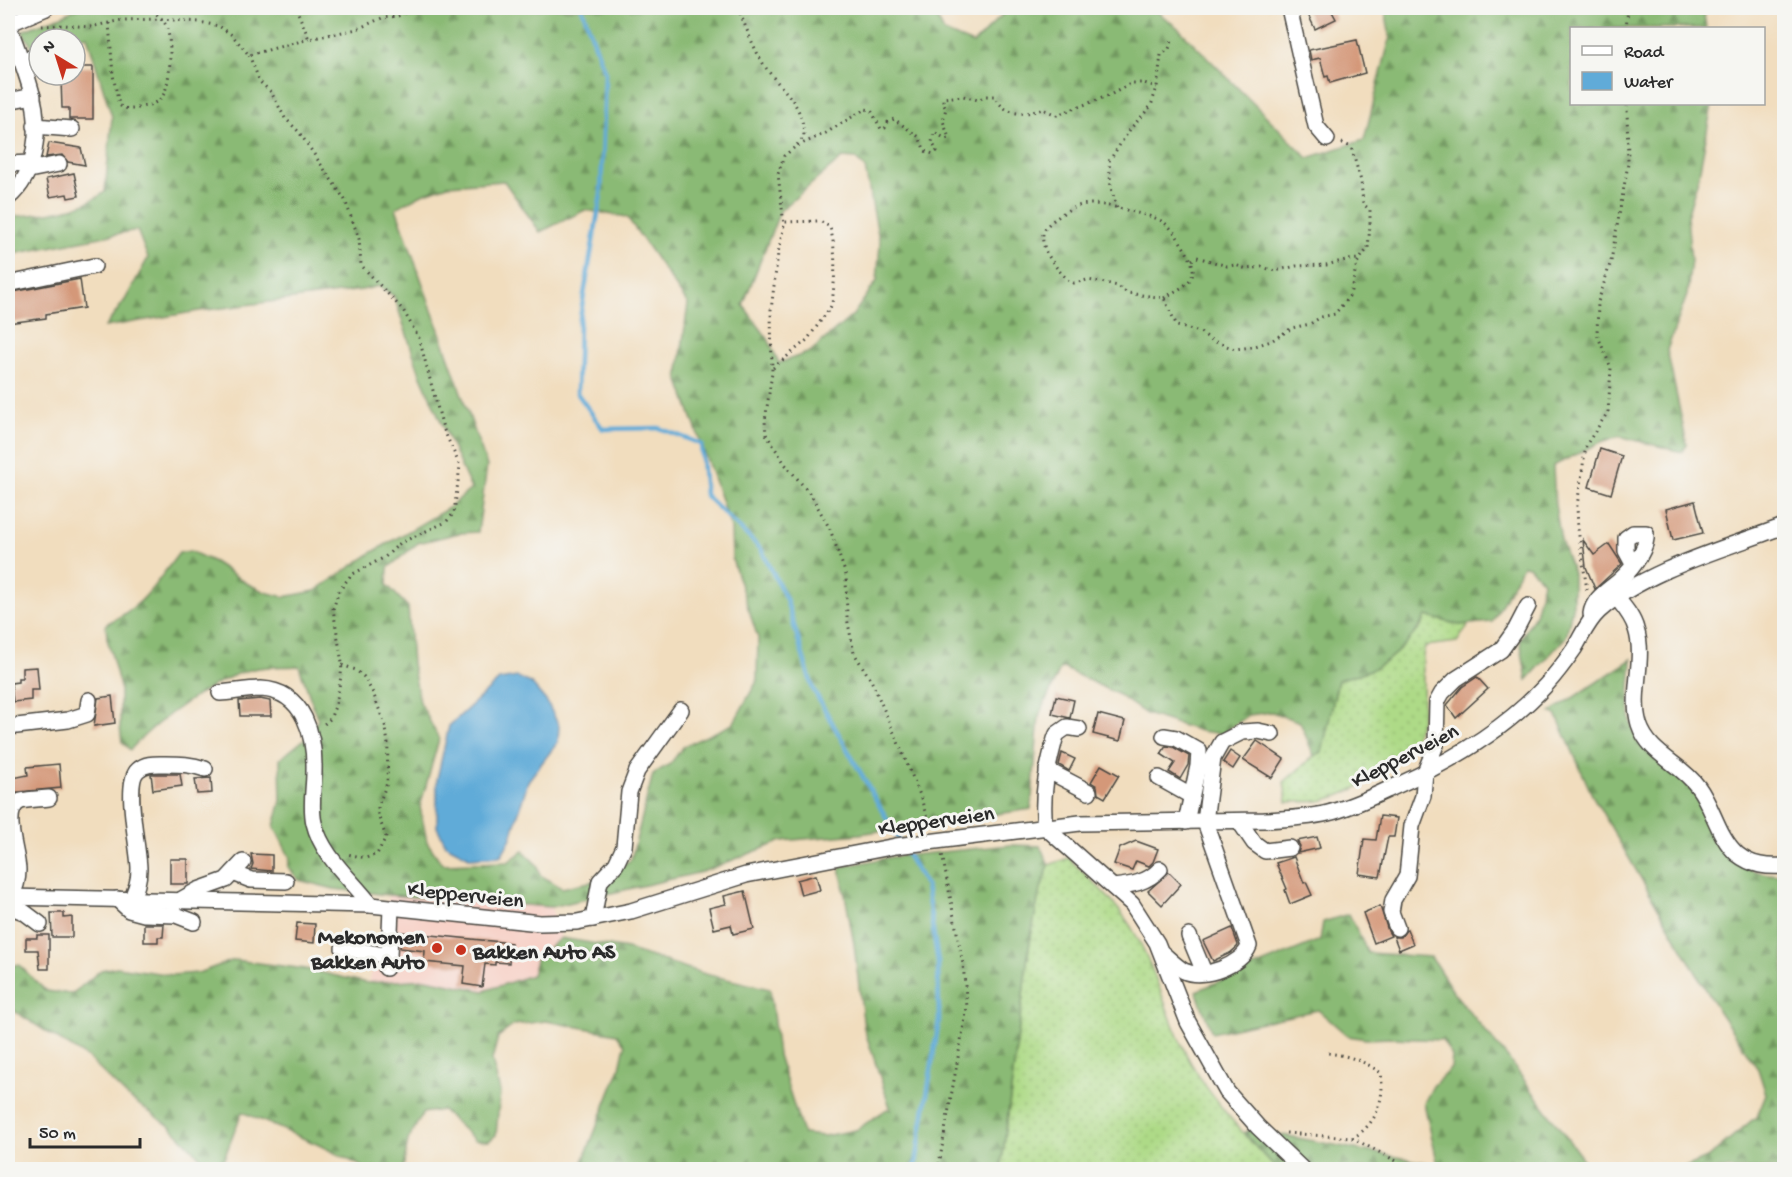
<svg xmlns="http://www.w3.org/2000/svg" width="1792" height="1177" font-family="'Gochi Hand',sans-serif">
<defs>
<pattern id="grass-dots" width="8" height="8" patternUnits="userSpaceOnUse" patternTransform="scale(1.5)"><rect width="8" height="8" fill="#aeda87"/><path d="M2 2h.1M6 6h.1" fill="none" stroke="#96bb75" stroke-width="1.8" stroke-linecap="round"/></pattern>
<pattern id="forest-firs" width="22" height="20" patternUnits="userSpaceOnUse" patternTransform="scale(1.5)"><rect width="22" height="20" fill="#8aba74"/><path d="M5 1l3.5 6h-7zM16 11l3.5 6h-7z" fill="#71975f"/></pattern>
</defs>
<rect width="100%" height="100%" fill="#f6f6f2"/>
<filter id="ink" filterUnits="userSpaceOnUse"><feTurbulence type="fractalNoise" baseFrequency=".0167" numOctaves="2"/><feDisplacementMap in="SourceGraphic" scale="12" xChannelSelector="R" yChannelSelector="G"/><feConvolveMatrix kernelMatrix="1 2 1 2 8 2 1 2 1" color-interpolation-filters="sRGB"/></filter>
<filter id="wash" filterUnits="userSpaceOnUse"><feTurbulence type="fractalNoise" baseFrequency=".008" numOctaves="4" result="noise"/><feDisplacementMap in="SourceGraphic" scale="24" xChannelSelector="R" yChannelSelector="G"/><feGaussianBlur stdDeviation="1.35" result="paint"/><feColorMatrix in="noise" values="0 0 0 0 0 0 0 0 0 0 0 0 0 0 0 0 0 1.4 0 .05"/><feComposite in="paint" operator="in"/></filter>
<g filter="url(#wash)">
<rect width="100%" height="100%" fill="#f1ddbe"/>
<path fill="#f7d1c7" d="M389,895L551,907L561,938L537,957L532,975L484,991L426,979L368,983Z"/>
<g fill="url(#grass-dots)" stroke="#6c8259" stroke-width="1.5">
<path d="M1426,616L1459,625L1469,624L1457,642L1425,646L1423,656C1422,678 1426,705 1419,726C1408,761 1359,792 1324,800C1313,803 1299,801 1287,802L1284,782L1314,756L1322,752L1338,680L1376,667L1420,629Z"/>
<path d="M1068,858C1093,882 1120,905 1137,937C1159,976 1168,1023 1191,1063C1214,1103 1245,1135 1276,1169L1001,1170L1029,947L1039,894L1049,865Z"/>
</g>
<g fill="url(#forest-firs)" stroke="#5a7250" stroke-width="1.5" fill-rule="evenodd">
<path d="M77,8H932L944,32L973,44L1009,8H1152L1177,27L1308,158L1364,140L1390,38L1385,8H1703L1706,28H1572V104H1712L1699,175L1687,217L1691,260L1687,295L1667,350L1687,445L1682,452L1619,436L1601,442L1553,466L1555,505L1561,541L1573,574V604L1566,637L1527,680L1520,640L1535,615L1543,582L1529,566L1523,565L1492,622L1459,625L1426,616C1417,634 1393,659 1375,668C1364,673 1350,676 1338,680L1322,752L1314,756L1300,722L1272,712L1249,715L1222,734L1200,731L1146,714L1117,694L1061,667L1039,716L1031,809L859,834L782,841L702,872L551,907L389,895L334,889L299,880L288,867L290,858L274,826L281,801L280,759L307,737L318,720L299,666C284,667 267,666 253,669C215,678 156,721 130,750L122,742L120,727V687L107,638L106,624C146,605 153,586 179,553L190,551L214,562L246,583L265,592L284,597L315,591L373,552L447,509L471,489L420,374L394,296L378,286L362,290L199,311L105,327L125,300L148,258L137,230L8,255V217C42,214 76,213 105,192L112,117L87,36L72,39H39V47L33,49L22,31L64,15ZM842,158L856,159L865,168L880,244L877,281L853,315L810,352L779,363L768,339L743,305L780,211ZM504,181L540,232L585,210L627,217L688,304L678,378L731,528L732,559L758,638L757,681L733,724L684,746L670,764L653,774L631,860L594,881L562,888L540,875L537,865L523,851L508,862L442,864L427,842L420,807L439,739L420,702L412,664L408,607L387,585L388,568L418,543L459,533L478,532L487,466L396,208L422,194L448,185Z"/>
<path d="M1632,659C1631,684 1624,719 1638,741C1650,759 1672,769 1687,784C1726,825 1713,875 1784,875V1169H1681L1707,1158L1757,1116L1766,1094L1758,1069L1718,1010L1592,795L1557,716L1551,712Z"/>
<path d="M1011,845L1040,846L1049,865L1039,894L1029,947L1001,1169H580L620,1068L625,1045L617,1034L546,1021L514,1025L498,1037L492,1060L500,1092L496,1135L489,1141L475,1140L442,1110L423,1113L408,1140L403,1169H367L319,1145L242,1112L223,1161L208,1165L171,1127L128,1097L88,1058L8,1007V965H19L46,991L72,994L101,970L117,967L172,975L198,973L234,960L306,969L367,983L426,979L484,991L532,975L537,957L561,938L627,949L705,974L770,989L778,1055L803,1134L824,1136L856,1130L887,1109L891,1110L864,1028L854,944L840,867L892,857Z"/>
<path d="M1349,914L1368,953L1431,957L1454,993L1507,1057L1590,1169H1276L1244,1133L1251,1129L1438,1165L1424,1103L1433,1086L1451,1068L1452,1056L1442,1040L1392,1038L1366,1039L1348,1036L1318,1010L1212,1033L1196,991L1320,940L1323,922Z"/>
</g>
<path fill="#60abd8" stroke="#466b82" stroke-width="1.5" d="M517,677L531,683L547,702L559,726L558,742L528,781L511,838L501,856L471,858L446,845L437,827V779L449,726L499,680Z"/>
<g fill="none" stroke-linecap="round" stroke-linejoin="round">
<g stroke="#60abd8" stroke-width="4.5">
<path d="M582,8L605,73L601,195L579,324L577,393L603,429L659,428L701,444L705,495L761,549L786,599L813,689L900,842"/>
<path d="M904,849L926,886L938,962L939,1020L915,1170"/>
</g>
</g>
<g id="blocks">
<g fill="#d49879">
<path d="M1305,8H1330L1336,19L1315,29Z"/>
<path d="M1357,40L1365,73L1330,83L1328,76L1325,77L1320,58L1311,60L1309,50Z"/>
<path d="M75,67H93V119H69V108H62L61,79H69V75H75Z"/>
<path d="M49,143L81,148L85,165L68,162L62,155L46,157Z"/>
<path d="M74,173L79,196L68,198L67,194L50,197L46,179Z"/>
<path d="M80,279L84,308L46,314V318L8,323V293Z"/>
<path d="M1600,449L1622,456L1611,494L1589,487Z"/>
<path d="M1695,501L1703,533L1673,540L1666,509Z"/>
<path d="M1583,540L1594,555L1609,544L1622,564L1595,589L1586,567Z"/>
<path d="M37,667L39,690H31V700L13,702L11,683L18,682V678H22V668Z"/>
<path d="M1477,677L1488,689L1456,718L1447,705L1462,687Z"/>
<path d="M112,696L115,723L94,726L98,698Z"/>
<path d="M1056,696L1074,700L1070,718L1052,714Z"/>
<path d="M260,699L270,701L271,716H240L239,701Z"/>
<path d="M1098,714L1125,721L1120,741L1093,734Z"/>
<path d="M1257,741L1284,759L1272,778L1243,760Z"/>
<path d="M1166,746L1173,747L1189,756L1188,765L1180,779L1169,772L1175,763L1161,754Z"/>
<path d="M1230,751L1240,758L1233,769L1223,762Z"/>
<path d="M1062,753L1075,759L1069,771L1059,765Z"/>
<path d="M59,764L61,788L8,793V779L28,775L27,767Z"/>
<path d="M1101,765L1119,775L1105,798L1098,794L1097,786L1091,782Z"/>
<path d="M151,774H180L182,786L153,790Z"/>
<path d="M211,778L212,793L197,794L195,779Z"/>
<path d="M1380,816L1397,818L1394,837H1388L1380,877L1359,874L1364,839L1376,840Z"/>
<path d="M1317,837L1320,848L1298,853L1300,846L1297,841Z"/>
<path d="M1136,841L1158,849L1153,862L1149,866L1136,861L1132,870L1114,864L1120,848Z"/>
<path d="M251,854L272,855V871L251,869L253,864Z"/>
<path d="M1294,857L1304,883L1306,882L1312,895L1290,904L1285,890L1287,889L1276,863Z"/>
<rect x="170" y="859" width="18" height="25"/>
<path d="M1169,872L1181,884L1162,905L1148,891Z"/>
<path d="M816,875L820,890L801,895L797,880Z"/>
<path d="M745,891L754,929L733,934L731,925L714,929L709,908L726,904L724,896Z"/>
<path d="M1380,906L1388,931L1391,936L1374,943L1363,913Z"/>
<path d="M51,913H64V918L72,917V937H52Z"/>
<path d="M297,923L315,924L314,943L295,941Z"/>
<path d="M144,924H164L163,937H158V942H144Z"/>
<path d="M1232,928L1238,945L1237,947L1230,953L1213,961L1203,941Z"/>
<path d="M1407,929L1413,944L1399,950L1394,937H1401Z"/>
<path d="M401,932L511,943L509,963L495,962V965L485,964L482,987L463,984L465,966L424,962L425,951L400,948Z"/>
<path d="M37,935H49V969H40L38,950H26V938H37Z"/>
</g>
</g>
</g>
<g filter="url(#ink)">
<use href="#blocks" fill-opacity="0" stroke="#494641" stroke-width="1.5"/>
<g fill="none" stroke-linecap="round" stroke-linejoin="round">
<g stroke="#494641" stroke-width="18">
<g id="minor">
<path d="M1289,8L1316,126L1327,139"/>
<path d="M8,23C16,47 26,70 32,94C41,129 37,174 8,198"/>
<path d="M8,24L46,8"/>
<path d="M20,59L39,58"/>
<path d="M8,101L33,96"/>
<path d="M35,126L72,129"/>
<path d="M8,164L31,163"/>
<path d="M29,170L59,164"/>
<path d="M8,284L94,266"/>
<path d="M1617,598C1624,607 1633,617 1636,629C1646,659 1630,694 1639,724C1649,755 1681,763 1698,787C1713,807 1718,837 1737,854C1752,866 1767,867 1784,866"/>
<path d="M1591,614C1593,597 1611,589 1622,578C1633,568 1648,548 1646,533H1633L1626,538V551L1633,564"/>
<path d="M220,693C233,692 248,689 261,689C305,691 315,737 314,772C314,789 310,806 314,823C322,856 351,879 371,905"/>
<path d="M8,727L68,720L87,714L89,700"/>
<path d="M1079,729L1067,727L1057,734L1055,739C1047,769 1041,796 1045,827L1132,904L1157,943L1188,1022L1227,1092L1258,1127L1303,1170"/>
<path d="M1164,736L1176,738L1199,751L1198,766L1186,822"/>
<path d="M1047,770L1089,792"/>
<path d="M1159,778L1191,796"/>
<path d="M1239,821L1254,843L1265,851L1290,848"/>
<path d="M233,873L251,880L286,881"/>
<path d="M1113,887C1131,885 1147,883 1160,869"/>
<path d="M8,897L371,905L540,923L577,922L631,911L746,875L896,846L1080,823L1264,820C1285,819 1307,818 1328,813C1348,808 1368,799 1387,790C1445,765 1503,732 1546,685C1556,674 1565,662 1574,649C1582,636 1587,622 1599,611C1645,570 1727,548 1784,526"/>
<path d="M11,897C16,888 18,880 18,870C18,853 0,809 21,801C30,799 40,799 49,798"/>
<path d="M117,899L129,910L144,914L176,915L194,922"/>
<path d="M182,899L198,890L226,880L243,862"/>
<path d="M131,900C136,889 139,881 139,869C139,848 123,783 138,770C146,763 155,764 165,764C180,764 191,764 205,769"/>
<path d="M8,906L24,912L40,924"/>
<path d="M593,919L600,881L616,864L624,847L629,792L637,771L681,710"/>
<path d="M1397,928L1391,912L1393,900L1407,876L1412,826L1423,796L1425,772L1436,745L1437,702L1442,693L1456,679L1501,650L1516,629L1528,606"/>
<path d="M1189,936L1204,972"/>
<path d="M343,948L389,956"/>
<path d="M1162,953C1169,959 1177,967 1184,971C1203,980 1242,965 1249,946L1205,822L1213,758L1222,742L1242,732L1258,731L1272,734"/>
<path d="M386,968L389,956L391,908"/>
</g>
</g>
<g stroke="#494641" stroke-width="3" stroke-dasharray="1.5 4.5" stroke-linecap="butt">
<path d="M296,8L309,39L357,29L382,18L398,16L415,8"/>
<path d="M738,8C745,25 752,44 761,60C778,90 803,98 804,137L796,146"/>
<path d="M109,23L113,75L119,105C126,110 133,110 141,107C149,105 156,104 162,97C171,85 172,43 167,28C164,19 156,14 149,8"/>
<path d="M42,26L64,25L90,27L122,20L162,19L199,22L219,26L232,35L249,55L309,39"/>
<path d="M1626,28L1628,8"/>
<path d="M249,55L260,82L271,92L285,118L299,132L345,200L359,239L361,265L403,310L419,338L443,428L460,466L454,513L446,522L400,543L385,557L351,575L339,591L333,609L342,663L341,676L336,704L330,719L323,725"/>
<path d="M1117,208L1111,188L1109,161L1131,128L1151,106L1157,87L1161,55L1169,49L1172,41"/>
<path d="M1192,260L1197,257L1227,266L1235,265L1247,269L1262,267L1275,271L1296,266L1326,265L1346,260L1360,259"/>
<path d="M1164,298C1187,284 1203,279 1186,251C1179,240 1174,229 1163,222C1156,217 1145,215 1137,213C1123,209 1106,204 1092,204C1078,204 1068,209 1058,217C1052,221 1044,227 1043,234C1040,251 1059,271 1069,281L1074,283L1087,280L1101,282L1118,286L1127,293L1164,298L1177,326L1200,332L1213,341L1235,349L1252,347L1271,341L1292,328L1310,324L1321,317L1335,314L1350,295L1357,263L1368,248L1370,226V210L1363,204L1361,181L1351,147L1340,142"/>
<path d="M773,368L807,340L830,308L832,304C835,278 837,253 830,227L820,221L784,222"/>
<path d="M1587,590L1578,529L1577,506L1586,445L1608,412L1611,368L1597,334L1598,302L1611,261L1628,164L1627,104"/>
<path d="M342,665L356,670L364,677L373,693L386,728L388,745L387,783L378,806V815L386,837L377,854L366,858L347,854"/>
<path d="M930,828L920,795L898,742L871,680L854,653L847,618L846,575L830,529L811,495L785,464L766,434L765,421L772,373L771,310L778,253L784,225L778,174L784,156L795,147L826,133L865,109L871,110L881,129L885,128L888,122L894,119L919,137L925,151L933,154L937,151L932,142L934,132L946,139L949,138L943,121L946,108L943,104V98L963,96L978,100L986,96H994C1006,116 1022,116 1042,109L1057,115L1110,95L1132,83H1144L1157,87"/>
<path d="M1286,1133L1352,1138C1377,1125 1385,1099 1381,1073C1365,1061 1347,1055 1327,1053"/>
<path d="M1352,1138L1404,1165L1408,1170"/>
<path d="M938,1170L967,1007L963,964L942,854"/>
</g>
<use href="#minor" stroke="#fff" stroke-width="15"/>
</g>
</g>
<g fill="#c8321e" stroke="#f6f6f2" stroke-width="2">
<circle cx="437" cy="948" r="6"/>
<circle cx="461" cy="950" r="6"/>
</g>
<g text-anchor="middle" stroke-width="6" stroke-linejoin="round" paint-order="stroke">
<g font-size="22" fill="#2b2b2b" stroke="#f6f6f2">
<text transform="translate(1404 754) rotate(-27)" y="8">Klepperveien</text>
<text transform="translate(936 819) rotate(-8)" y="8">Klepperveien</text>
<text transform="translate(466 893) rotate(6)" y="8">Klepperveien</text>
</g>
<g font-size="22" font-weight="bold" fill="#2b2b2b" stroke="#f6f6f2" text-anchor="end">
<text x="425" y="943">Mekonomen<tspan x="425" dy="25">Bakken Auto</tspan></text>
<text x="473" y="958" text-anchor="start">Bakken Auto AS</text>
</g>
</g>
<rect width="1792" height="1177" fill="none" stroke="#f6f6f2" stroke-width="30"/>
<rect x="1570" y="27" width="195" height="78" fill="#f6f6f2" stroke="#a5a5a2" stroke-width="1.5"/>
<rect x="1582" y="46" width="30" height="9" fill="#ffffff" stroke="#a5a5a2" stroke-width="1.5"/>
<text x="1624" y="57" font-size="18" fill="#2b2b2b">Road</text>
<rect x="1582" y="72" width="30" height="18" fill="#60abd8" stroke="#a5a5a2" stroke-width="1.5"/>
<text x="1624" y="87" font-size="18" fill="#2b2b2b">Water</text>
<g transform="translate(57 57) rotate(322)"><circle r="28" fill="#f6f6f2" stroke="#a5a5a2" stroke-width="1.5"/>
<path d="M0-4.5L10 22L0 15L-10 22Z" fill="#c8321e"/>
<text y="-9" font-size="16" font-weight="bold" text-anchor="middle" fill="#2b2b2b">N</text>
</g>
<path d="M30 1138v9h110v-9" fill="none" stroke="#2b2b2b" stroke-width="3"/>
<text x="39" y="1138" font-size="18" fill="#2b2b2b" stroke="#f6f6f2" stroke-width="4.5" paint-order="stroke">50 m</text>
</svg>
